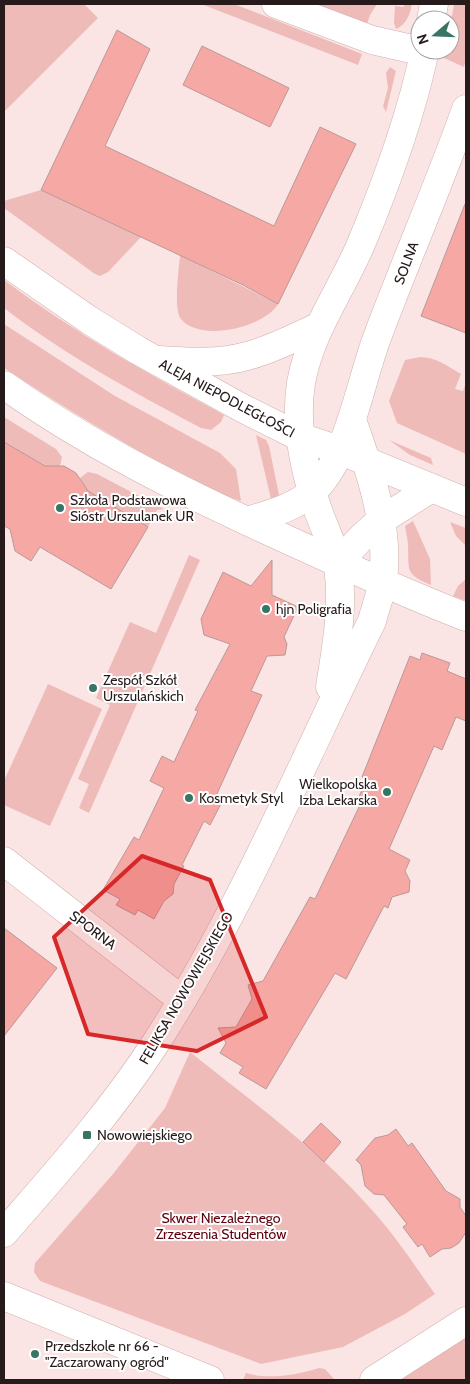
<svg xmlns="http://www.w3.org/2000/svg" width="470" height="1384" font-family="Cabin,sans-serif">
<rect width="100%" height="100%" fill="#fae5e4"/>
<g fill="#eebbb9">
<path d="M4,4H84L98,18L4,112Z"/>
<path d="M201,4H234L362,54L358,65Z"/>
<path d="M301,4H377L370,15L366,27Z"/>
<path d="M404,4H412C410,14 407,24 396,29L394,23L395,6L404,7Z"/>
<path d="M454,4H466V58L464,67L444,58L446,50H450V29Z"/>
<path d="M390,67L396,71L386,112L383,106L388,88L386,73Z"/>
<path d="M41,190L142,236L108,272L100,276L95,274L4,208V201Z"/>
<path d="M180,255L278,304C265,327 200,343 181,319C173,310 179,268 180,255Z"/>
<path d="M4,280C73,332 148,374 224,415L221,422L211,430L201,428C133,392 65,355 4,308Z"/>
<path d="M4,324L115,396L220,453L236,469L241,501C219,494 199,482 179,472C118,441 60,405 4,368Z"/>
<path d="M420,357C436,357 447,366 461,374L455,389L463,391L466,383V454L397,423L389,401L405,360Z"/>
<path d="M4,417L56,449L62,457L60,466H45L4,442Z"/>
<path d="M256,435L266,440L269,446L279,495L271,499Z"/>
<path d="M389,440L431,458L433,465L410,455Z"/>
<path d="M88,472L97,474L164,509L157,510L148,527L87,491L80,478Z"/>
<path d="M413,521L430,559L431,585C405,574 409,571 408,546C408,539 406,533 405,526Z"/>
<path d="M450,522L466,528V546L456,536Z"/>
<path d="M189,555L200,560L89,813L79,808L89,784L78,779L110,705L96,698L130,622L156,633Z"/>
<path d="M466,579V601L453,596L458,586Z"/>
<path d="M48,684L102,709L50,826L4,805V781Z"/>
<path d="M190,1052C255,1104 325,1154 379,1218C399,1241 417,1269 435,1294L405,1314L343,1347L261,1364L40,1281L34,1272L35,1263L113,1174L165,1108Z"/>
<path d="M466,1332V1380H396Z"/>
<path d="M319,1368L325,1369L335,1380H243L246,1373C269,1380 296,1375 319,1368Z"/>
</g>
<g fill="#f6a8a4" stroke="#b99997">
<path d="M117,30L150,49L105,146L274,226L320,127L356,144L278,304L243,285L41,190Z"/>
<path d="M202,46L289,88L270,127L183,85Z"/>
<path d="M465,204L466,205V333L421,316Z"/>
<path d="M4,442L45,466H64L76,473L88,491L148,527L111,589L40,547L31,561L15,551L10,529L4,526Z"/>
<path d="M272,560V595L298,607L284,637L287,644L285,655L267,656L251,691L262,695L216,796L223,800L210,825L204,821L182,865L184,866L174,884L173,894L164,901L154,919L138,910L135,915L116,905L120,899L103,890L134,837L139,840L164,788L150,781L162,756L174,762L198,711L195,710L230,644L204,635L201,619L223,572L251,586Z"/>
<path d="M422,653L450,663L447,671L466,679V721L456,717L442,750L434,746L389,849L410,860L405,871L410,881L409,892L392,897L388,908L384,906L346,979L335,973L266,1089L239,1073L243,1067L220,1053L226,1043L218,1028L236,1027L252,999L248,985L263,981L310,897L315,899L360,805L356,803L367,779L362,777L410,656L420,660Z"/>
<path d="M4,928L57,968L4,1036Z"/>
<path d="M321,1123L341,1142L324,1162L303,1142Z"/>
<path d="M396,1129L408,1146L412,1143L446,1191L460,1199V1207L466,1216V1232L459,1243L451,1248L442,1249L430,1257L422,1244L418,1247L403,1227L407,1224L384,1195L374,1194L365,1186L361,1165L356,1160L375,1138L388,1135Z"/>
</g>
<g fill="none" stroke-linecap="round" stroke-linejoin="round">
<g stroke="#d0afad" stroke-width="29">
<g id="minor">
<path d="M276,4L372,40L425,52"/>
<path d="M4,861L182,1000"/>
<path d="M4,1296L210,1380"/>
<path d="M374,1380L466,1321"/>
</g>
</g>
<g stroke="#d0afad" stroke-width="29">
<g id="tertiary">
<path d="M431,20L434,4"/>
<path d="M4,261L89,320L139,351L242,408L300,437L339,450L466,502"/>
<path d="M159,360C188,362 219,364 247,356C272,350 295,337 318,327"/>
<path d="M4,385C84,442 173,487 262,528C329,559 397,590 466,617"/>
<path d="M247,521C269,514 294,508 312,492C349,459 360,381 378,335C406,260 439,185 466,109"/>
<path d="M337,564L362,537L380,521L430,489"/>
<path d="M330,687C336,648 344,607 338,567C335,549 325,530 319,513C305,473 294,426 301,383C310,332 341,291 361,244C387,182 411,116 425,50"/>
<path d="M4,1233C57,1172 111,1112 155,1044C241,911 302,763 372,621C375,609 380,597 382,584C392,534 369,467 352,420"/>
</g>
</g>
<use href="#minor" stroke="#fff" stroke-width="28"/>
<use href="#tertiary" stroke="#fff" stroke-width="28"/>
</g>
<path fill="#d62828" fill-opacity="0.2" stroke="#d62828" stroke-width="4" stroke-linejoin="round" d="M142,856L210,880L266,1017L197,1051L88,1034L54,937Z"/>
<g fill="#377664" stroke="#fff" stroke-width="2">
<circle cx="60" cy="508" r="5"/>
<circle cx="266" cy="609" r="5"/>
<circle cx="93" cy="688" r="5"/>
<circle cx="387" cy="792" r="5"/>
<circle cx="189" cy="798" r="5"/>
<rect x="82" y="1130" width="10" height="10" rx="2.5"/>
<circle cx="35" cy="1354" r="5"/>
</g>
<g text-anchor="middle" stroke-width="4" stroke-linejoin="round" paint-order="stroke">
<g font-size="14" fill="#261a1a" stroke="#fff">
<text transform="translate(406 263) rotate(-69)" y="5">SOLNA</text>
<text transform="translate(227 398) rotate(28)" y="5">ALEJA NIEPODLEGŁOŚCI</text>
<text transform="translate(93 930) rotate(37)" y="5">SPORNA</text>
<text transform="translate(186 988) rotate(-60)" y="5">FELIKSA NOWOWIEJSKIEGO</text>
</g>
<g font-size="14" fill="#261a1a" stroke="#fff" text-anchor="start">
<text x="70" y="505">Szkoła Podstawowa<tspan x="70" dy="16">Sióstr Urszulanek UR</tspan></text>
<text x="276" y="614">hjn Poligrafia</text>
<text x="103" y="685">Zespół Szkół<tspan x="103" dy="16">Urszulańskich</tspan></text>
<text x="377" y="789" text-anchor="end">Wielkopolska<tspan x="377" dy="16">Izba Lekarska</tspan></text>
<text x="199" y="803">Kosmetyk Styl</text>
<text x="97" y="1140">Nowowiejskiego</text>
<text x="45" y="1351">Przedszkole nr 66 -<tspan x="45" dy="16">"Zaczarowany ogród"</tspan></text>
</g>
<g font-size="14" fill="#5e000f" stroke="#fff">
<text x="221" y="1223">Skwer Niezależnego<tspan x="221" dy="16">Zrzeszenia Studentów</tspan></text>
</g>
</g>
<rect width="470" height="1384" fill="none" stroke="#261a1a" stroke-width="10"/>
<g transform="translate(435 35) rotate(251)"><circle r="24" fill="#ffffff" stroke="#a8a3a3"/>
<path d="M0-4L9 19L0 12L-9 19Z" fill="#377664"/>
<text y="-8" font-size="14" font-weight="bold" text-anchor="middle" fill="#261a1a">N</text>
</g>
</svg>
